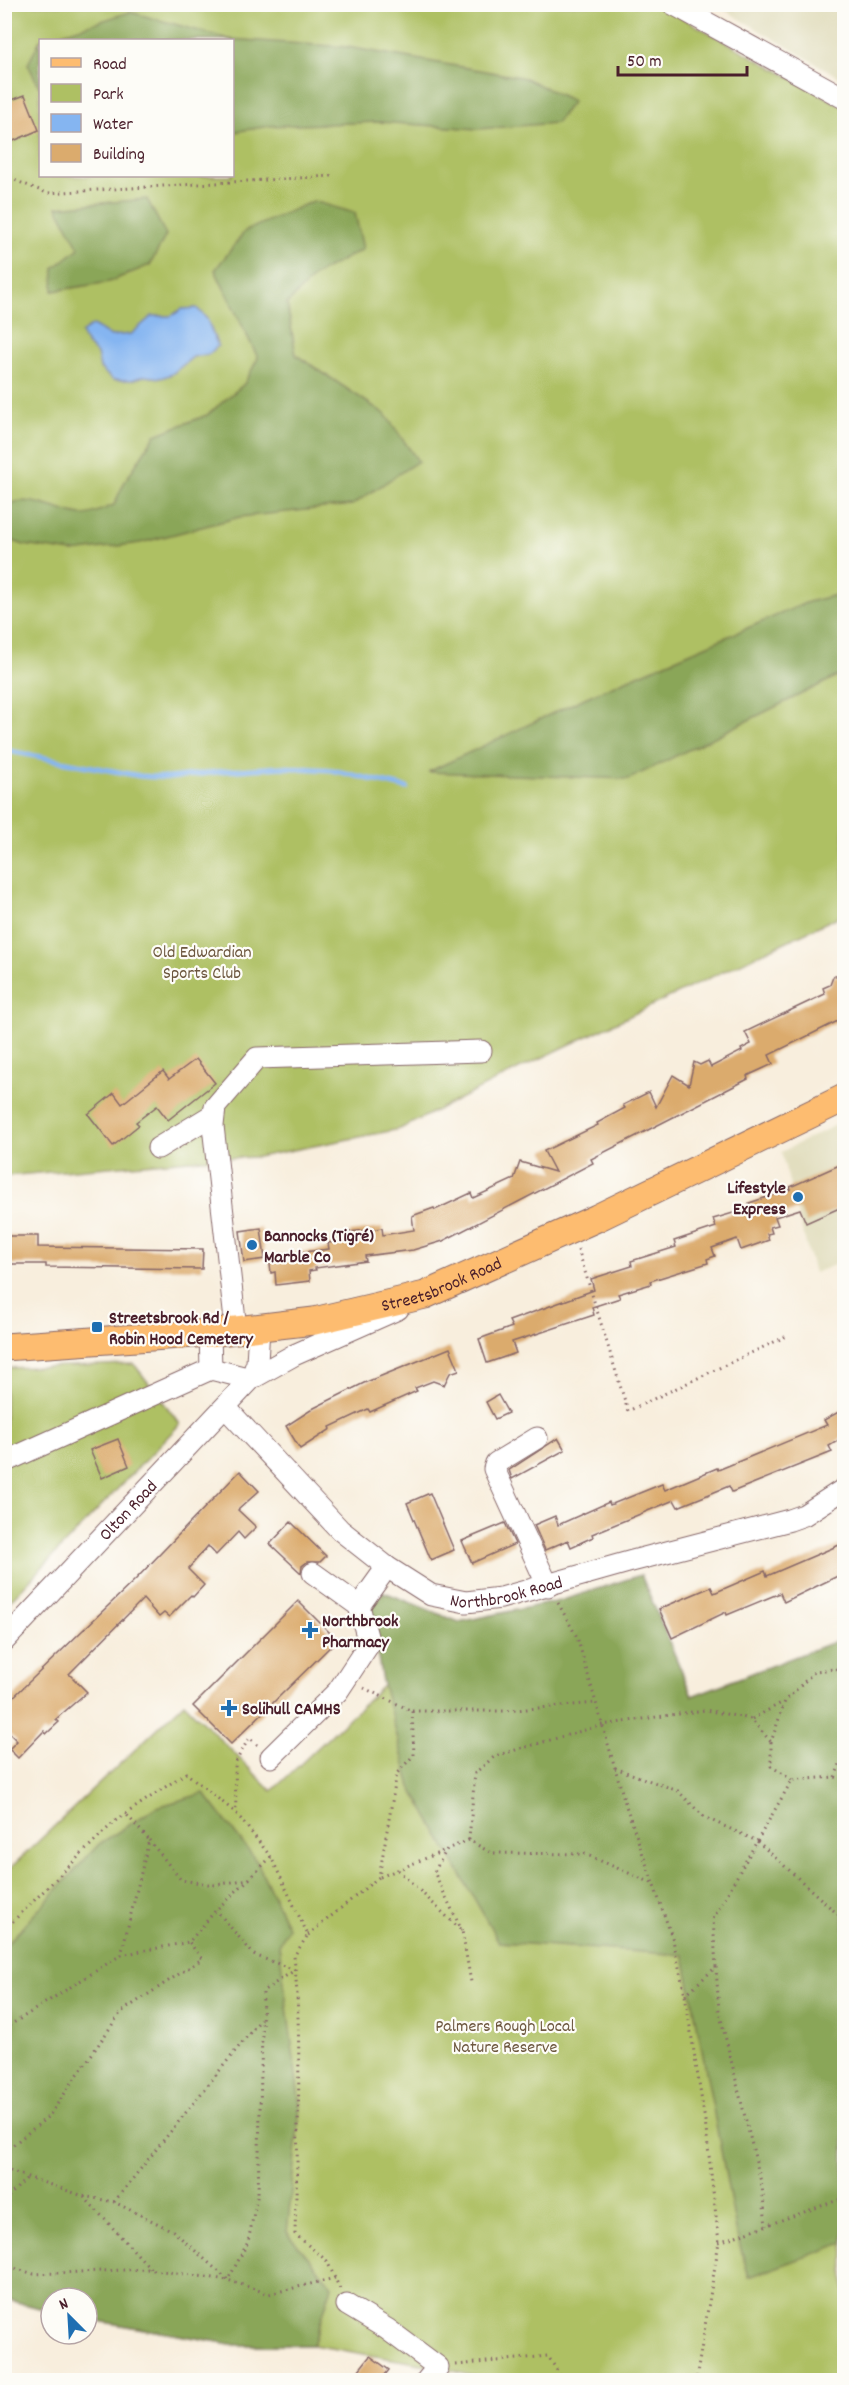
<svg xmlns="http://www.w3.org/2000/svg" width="849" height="2385" font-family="Dekko,sans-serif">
<rect width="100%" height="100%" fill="#fdfcf7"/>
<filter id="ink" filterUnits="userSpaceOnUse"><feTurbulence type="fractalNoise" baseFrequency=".0167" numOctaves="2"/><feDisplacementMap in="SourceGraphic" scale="12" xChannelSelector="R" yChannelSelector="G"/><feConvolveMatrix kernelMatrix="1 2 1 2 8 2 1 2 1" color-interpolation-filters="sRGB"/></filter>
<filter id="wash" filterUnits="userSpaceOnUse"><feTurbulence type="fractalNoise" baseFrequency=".008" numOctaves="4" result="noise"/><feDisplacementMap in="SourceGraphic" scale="24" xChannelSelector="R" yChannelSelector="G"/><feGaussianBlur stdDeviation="1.35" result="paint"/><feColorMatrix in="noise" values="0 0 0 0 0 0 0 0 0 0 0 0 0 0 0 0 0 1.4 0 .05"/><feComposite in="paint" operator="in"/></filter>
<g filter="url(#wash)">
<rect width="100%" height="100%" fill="#f8eedd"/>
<g fill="#e0dcbb">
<path d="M716,5H844V80Z"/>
<path d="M844,1121V1261L814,1273L781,1152Z"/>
</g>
<g fill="#aec063" stroke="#7c7047" stroke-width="1.5" fill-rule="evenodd">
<path d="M5,5H659L844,107V914L533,1062L400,1129L258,1157L202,1159L5,1176ZM40,40H232V176H40Z"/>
<path d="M134,1364L180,1424L5,1606V1368Z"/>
<path d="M641,1575L692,1696L844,1638V2380H488L438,2367L313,2345H236L87,2319V2298H51V2311L5,2299V1873L184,1703L272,1791L386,1683L370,1609L381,1591L459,1622L560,1601Z"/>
</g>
<g fill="#8aa659" stroke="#6a6242" stroke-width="1.5">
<path d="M130,12L229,39L347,47L525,78L573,101L556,123L478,129L379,122L270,126L233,132L232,40H40V89L28,64L40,40Z"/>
<path d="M147,199L166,235L150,265L109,282L53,291L54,268L79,248L57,207Z"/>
<path d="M313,201L355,213L363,249L315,275L287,304L296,355L385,414L418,461L352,505L240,517L140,543L73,552L24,545L5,538V507C25,491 61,513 82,515C91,516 105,508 114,505L124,483L155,435L207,415L244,384L258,358L215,270L245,231Z"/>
<path d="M844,593V673L629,779L428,772L589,696L808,602Z"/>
<path d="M641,1575L692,1696L844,1638V2243L749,2277L737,2235L684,1955L499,1942L411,1787L382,1681L370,1609L383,1593L381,1591L459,1622L560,1601Z"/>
<path d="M204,1793L257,1862L288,1927L279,1945L300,2106L287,2232L332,2286L313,2345H236L87,2319V2298H51V2311L5,2299V1946L99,1844L157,1807Z"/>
</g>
<path fill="#85b5f1" stroke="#686a8e" stroke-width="1.5" d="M197,308L207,319L218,346L209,354L193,357L172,374L161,378L144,376L132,380H113L100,368L97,354L86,343L81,333L93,325L111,336L131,334L152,316H171L182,309Z"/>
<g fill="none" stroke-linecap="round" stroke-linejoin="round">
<path stroke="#85b5f1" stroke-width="5" d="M4,750L140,776L170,778L225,771L281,767L332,770L407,788"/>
</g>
<g id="blocks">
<g fill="#dbab6d">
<path d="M25,95L39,130L4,145V103Z"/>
<path d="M844,972V1018L769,1055L773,1064L747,1076L748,1079L591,1159L593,1163L443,1241L413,1250L365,1256L366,1261L315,1268L316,1270L309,1271L310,1281L276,1285L275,1272L271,1273L269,1256L329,1249L328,1243L351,1240L350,1232L382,1228L383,1235L414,1230L412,1216L434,1208L435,1210L471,1193L473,1198L514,1179L520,1162L555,1172L544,1151L598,1125L597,1123L625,1108L623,1105L649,1092L656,1107L673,1075L689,1085L694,1062L700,1065L708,1061L711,1067L742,1051L741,1049L751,1044L745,1032L825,994L823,988L830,985L833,977Z"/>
<path d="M196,1059L215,1083L168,1120L157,1106L136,1122L139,1125L113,1146L88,1114L114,1093L122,1104L163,1071L169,1079Z"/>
<path d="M844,1163V1206L806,1223L800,1209L775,1217L778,1225L770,1227L772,1233L767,1234L769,1240L741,1250L737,1239L712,1248L715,1256L707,1259L708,1263L650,1281L651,1284L618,1294L620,1298L592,1307L594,1315L512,1342L516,1353L487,1363L479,1339L512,1327L509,1321L594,1290L591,1279L632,1266L631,1261L676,1247L674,1241L716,1227L713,1219L750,1208L749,1203L791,1189L790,1187Z"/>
<path d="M261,1228L265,1259L244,1262L240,1231Z"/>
<path d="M4,1236H38V1247L203,1249L202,1269L46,1267V1264H4Z"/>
<path d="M450,1348L459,1370L450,1373L444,1385L433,1381L415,1388L417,1391L370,1412L368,1409L330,1427L331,1429L300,1449L286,1426L314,1408L364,1383Z"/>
<path d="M498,1395L508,1413L495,1419L486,1402Z"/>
<path d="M844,1409V1437L829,1446L832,1452L732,1492L729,1486L678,1507L674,1500L592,1534L593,1537L571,1547L568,1540L545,1550L534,1525L555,1516L558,1525L609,1502L610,1505L662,1484L665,1490L717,1468L718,1470L827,1425L824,1420Z"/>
<path d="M558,1438L565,1450L512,1479L509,1470Z"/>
<path d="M118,1439L129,1466L102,1478L90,1450Z"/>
<path d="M240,1471L259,1491L238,1510L256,1527L244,1539L238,1532L216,1555L208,1546L188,1569L204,1585L193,1597L191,1595L169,1617L164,1613L159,1617L143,1599L69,1674L87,1692L56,1719L59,1722L46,1734L44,1731L18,1758L9,1749L17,1741L4,1728V1706L136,1579Z"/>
<path d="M430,1493L454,1550L431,1560L407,1503Z"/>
<path d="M291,1522L326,1556L320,1562H307L302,1566L301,1573L270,1544Z"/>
<path d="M505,1523L515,1544L472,1563L462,1541Z"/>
<path d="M844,1543V1573L784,1602L780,1593L727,1615L726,1612L672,1638L659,1609L711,1587L714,1593L765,1571L767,1576Z"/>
<path d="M298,1601L337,1640L231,1744L193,1706Z"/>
<path d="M370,2356L389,2370L381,2380H351Z"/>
</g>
</g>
</g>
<g filter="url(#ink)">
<use href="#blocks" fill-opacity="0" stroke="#876769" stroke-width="1.5"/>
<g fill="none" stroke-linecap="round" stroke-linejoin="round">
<g stroke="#876769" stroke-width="23">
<g id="minor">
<path d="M673,4L844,98"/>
<path d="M158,1148L214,1114"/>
<path d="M236,1329L213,1126L215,1107L257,1058L481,1051"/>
<path d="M210,1333L211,1369"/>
<path id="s1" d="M226,1408L340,1530L387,1567L431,1595L466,1602L501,1598L632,1561L790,1520L804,1515L844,1489"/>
<path d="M537,1438L496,1463L494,1469L548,1586"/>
<path d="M4,1462L211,1369L251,1379L294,1355L398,1309"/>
<path d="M359,1606L387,1567"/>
<path id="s2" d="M4,1641L251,1379L257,1363L259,1327"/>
<path d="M271,1757L338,1691L369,1644L359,1606L313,1573"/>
<path d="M347,2305L387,2329L438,2367L427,2380"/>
</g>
</g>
<g stroke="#876769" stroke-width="29">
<g id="major">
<path id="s3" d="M4,1347L210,1333L314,1321L425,1295L597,1218L844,1098"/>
</g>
</g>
<g stroke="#876769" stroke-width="3" stroke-dasharray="1.5 4.5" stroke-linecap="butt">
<path d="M4,176L47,193L332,176"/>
<path d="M578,1249L628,1411L789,1335"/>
<path d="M558,1603L577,1637L626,1806L673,1940L685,1995L705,2121L719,2242L696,2380"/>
<path d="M412,1711H504L596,1703"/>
<path d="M752,1719L783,1702"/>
<path d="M257,1745L249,1738L235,1763L236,1813L271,1857L308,1935L294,1956C303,2048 297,2141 295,2234L327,2261L340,2289"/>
<path d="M615,1768L678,1791L704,1817L757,1841L792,1780L835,1777L844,1780"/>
<path d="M835,1777L844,1754"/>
<path d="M792,1780L771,1766V1742L785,1701L815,1671L844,1668"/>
<path d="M149,1840L181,1880L215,1885L249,1879L271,1857"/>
<path d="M469,1840L475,1773L495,1756L602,1725L705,1710L751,1719L771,1742"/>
<path d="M398,1870L462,1931L471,1982"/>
<path d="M380,1877L446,1850"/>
<path d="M4,1930L115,1821L186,1773L236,1813"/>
<path d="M462,1931L434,1872L447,1849L469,1840L491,1853L585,1854L654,1884"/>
<path d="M308,1935L379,1877L397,1773L414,1755L412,1711L364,1688"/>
<path d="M121,1955L189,1942L216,1910L249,1879"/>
<path d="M716,1967L719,2011L762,2186L766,2226"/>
<path d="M685,1995L716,1967L713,1919L757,1841L844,1920"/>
<path d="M4,2029L121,1955L149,1840L126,1814"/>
<path d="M4,2152L49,2116L121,2012L202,1959L189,1942"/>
<path d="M4,2169L83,2196L114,2202L173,2231L228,2280L248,2242L258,2193L263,1991L295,1970L254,1955L216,1910"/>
<path d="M84,2197L151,2269"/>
<path d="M4,2201L28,2177"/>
<path d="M114,2202L261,2019"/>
<path d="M719,2242L844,2198"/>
<path d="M4,2265L34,2274L147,2269L228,2280L269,2294L335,2278"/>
<path d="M456,2365L548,2356L563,2380"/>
</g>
<use href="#minor" stroke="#fff" stroke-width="21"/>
<use href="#major" stroke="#fdbc70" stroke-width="27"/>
</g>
</g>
<g fill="#1f6fb2" stroke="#fdfcf7" stroke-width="2">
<circle cx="798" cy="1197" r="6"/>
<circle cx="252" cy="1245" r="6"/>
<rect x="91" y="1321" width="12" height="12" rx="3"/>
<path d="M307 1621h6v6h6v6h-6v6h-6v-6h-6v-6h6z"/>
<path d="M226 1699h6v6h6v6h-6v6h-6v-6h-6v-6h6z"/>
</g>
<g text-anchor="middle" stroke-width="4.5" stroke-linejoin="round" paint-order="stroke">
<g font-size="18" fill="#6d573f" stroke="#fdfcf7">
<text x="202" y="957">Old Edwardian<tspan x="202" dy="21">Sports Club</tspan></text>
<text x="505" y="2031">Palmers Rough Local<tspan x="505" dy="21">Nature Reserve</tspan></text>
</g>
<g font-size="18" font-weight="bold" fill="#4a1f2b" stroke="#fdfcf7" text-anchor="start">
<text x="786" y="1193" text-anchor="end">Lifestyle<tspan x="786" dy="21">Express</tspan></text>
<text x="264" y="1241">Bannocks (Tigré)<tspan x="264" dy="21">Marble Co</tspan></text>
<text x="109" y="1323">Streetsbrook Rd /<tspan x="109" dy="21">Robin Hood Cemetery</tspan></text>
<text x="322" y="1626">Northbrook<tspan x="322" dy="21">Pharmacy</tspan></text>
<text x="242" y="1714">Solihull CAMHS</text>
</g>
<g font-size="18" fill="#4a1f2b" stroke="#fdfcf7">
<text dy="6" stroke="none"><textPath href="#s3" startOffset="444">Streetsbrook Road</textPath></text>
<text dy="6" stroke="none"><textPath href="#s2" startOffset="180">Olton Road</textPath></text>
<text dy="6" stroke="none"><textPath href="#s1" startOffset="356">Northbrook Road</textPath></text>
</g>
</g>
<rect width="849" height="2385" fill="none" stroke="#fdfcf7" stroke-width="24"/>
<rect x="39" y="39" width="195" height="138" fill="#fdfcf7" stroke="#b5a4a5" stroke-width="1.5"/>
<rect x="51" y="58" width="30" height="9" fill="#fdbc70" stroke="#b5a4a5" stroke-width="1.5"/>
<text x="93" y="69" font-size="18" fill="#4a1f2b">Road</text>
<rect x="51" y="84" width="30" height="18" fill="#aec063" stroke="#b5a4a5" stroke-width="1.5"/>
<text x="93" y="99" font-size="18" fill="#4a1f2b">Park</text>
<rect x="51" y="114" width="30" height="18" fill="#85b5f1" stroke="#b5a4a5" stroke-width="1.5"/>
<text x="93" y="129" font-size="18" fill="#4a1f2b">Water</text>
<rect x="51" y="144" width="30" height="18" fill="#dbab6d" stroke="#b5a4a5" stroke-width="1.5"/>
<text x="93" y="159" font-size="18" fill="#4a1f2b">Building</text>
<g transform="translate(69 2316) rotate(336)"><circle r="28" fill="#fdfcf7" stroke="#b5a4a5" stroke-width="1.5"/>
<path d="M0-4.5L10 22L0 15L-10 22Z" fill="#1f6fb2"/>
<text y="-9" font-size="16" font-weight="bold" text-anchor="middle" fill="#4a1f2b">N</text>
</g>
<path d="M618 66v9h129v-9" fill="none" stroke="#4a1f2b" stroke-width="3"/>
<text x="627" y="66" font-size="18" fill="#4a1f2b" stroke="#fdfcf7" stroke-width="4.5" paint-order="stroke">50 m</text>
</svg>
